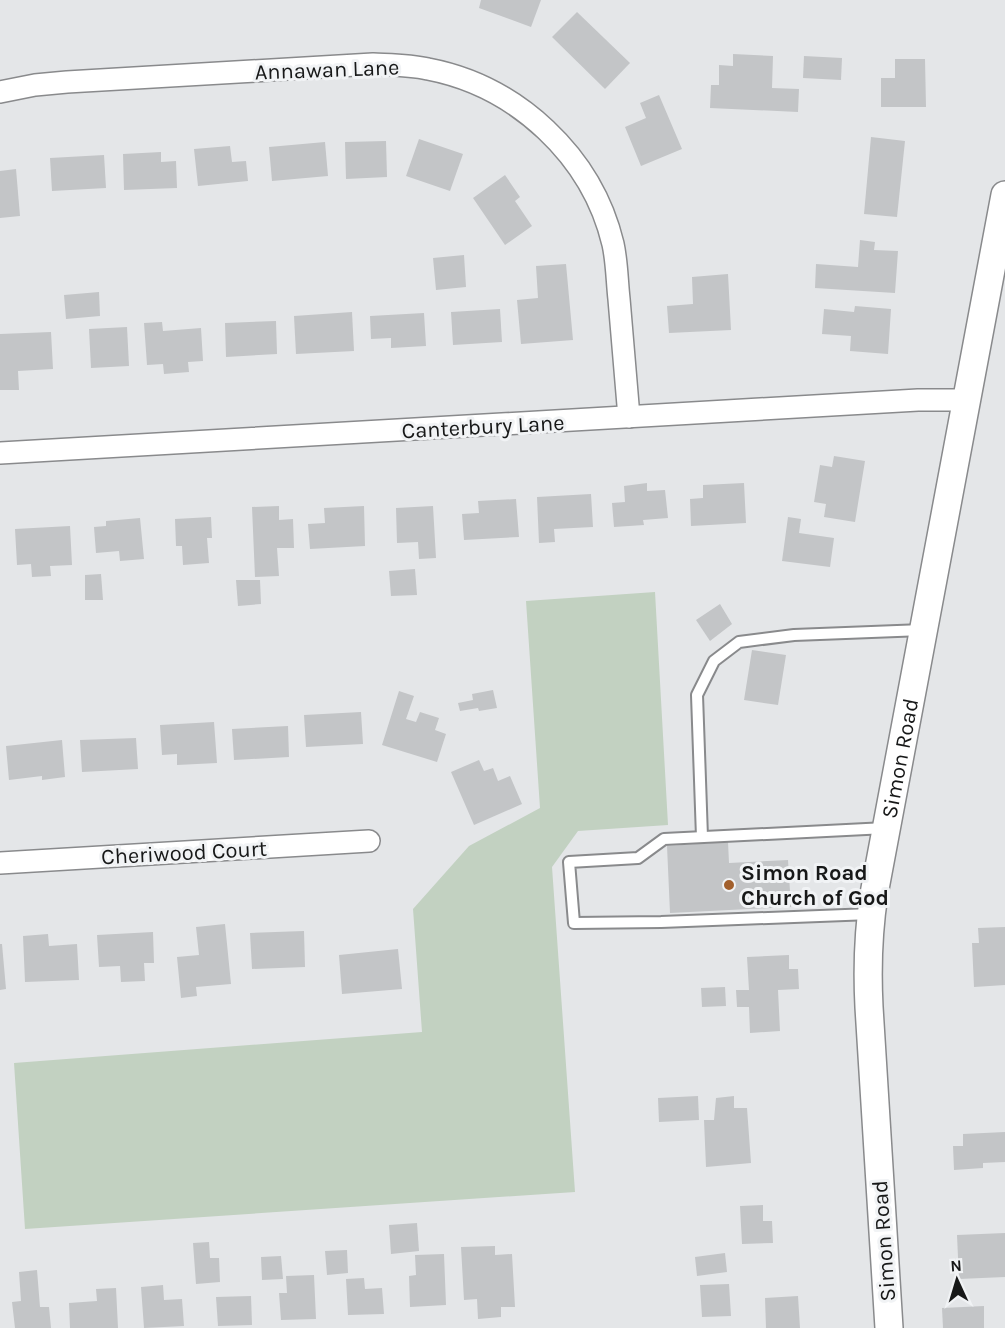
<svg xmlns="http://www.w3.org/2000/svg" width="1005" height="1328" font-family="Karla,sans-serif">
<rect width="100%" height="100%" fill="#e4e6e8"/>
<path fill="#c2d1c1" d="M655,592L668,825L578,831L552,867L575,1192L25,1229L14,1063L422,1032L413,909L469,846L540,808L526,601Z"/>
<g fill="#c3c5c7">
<path d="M481,0H541L531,27L479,8Z"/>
<path d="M577,12L630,63L605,89L552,37Z"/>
<path d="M733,54L773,56L772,88L799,89L798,112L710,108L711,85H719V65L733,66Z"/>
<path d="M804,56L842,58L841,80L803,78Z"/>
<path d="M895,59H925L926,107H881V78H895Z"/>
<path d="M659,95L682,149L641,166L625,127L646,118L640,103Z"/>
<path d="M871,137L905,141L897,217L864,214Z"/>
<path d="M419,139L463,154L450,191L406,176Z"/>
<path d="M386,141L387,177L346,179L345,142Z"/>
<path d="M325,142L328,176L272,181L269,147Z"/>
<path d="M230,146L232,162L246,161L248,181L198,186L194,149Z"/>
<path d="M161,152V162L176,161L177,188L124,190L123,154Z"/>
<path d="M104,155L106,188L52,191L50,158Z"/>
<path d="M16,169L20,216L0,218V171Z"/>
<path d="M505,175L520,197L515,201L532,226L505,245L473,198Z"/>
<path d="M860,240L875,242L874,250L898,251L895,293L815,288L816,264L858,267Z"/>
<path d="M464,255L466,287L436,290L433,258Z"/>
<path d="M566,264L573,340L521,344L517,300L538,298L536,266Z"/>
<path d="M728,274L731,330L669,333L667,306L693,304L692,277Z"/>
<path d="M99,292L100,316L66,319L64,295Z"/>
<path d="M855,306L891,309L888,354L850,351L851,336L822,334L824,309L854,312Z"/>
<path d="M500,309L502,342L453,345L451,312Z"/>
<path d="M352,312L354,351L296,354L294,316Z"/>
<path d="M424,313L426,346L391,348V338L371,339L370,316Z"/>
<path d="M276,321L277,354L226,357L225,323Z"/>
<path d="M162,322L163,331L201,328L203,361L188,362L189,372L164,374L163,364L147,365L144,323Z"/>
<path d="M127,327L129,366L91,368L89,329Z"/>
<path d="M51,332L53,369L18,371L19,390H0V334Z"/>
<path d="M834,456L865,461L855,522L824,517L826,504L814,502L820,465L832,467Z"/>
<path d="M647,483V491L665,490L668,518L643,520L644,525L614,527L612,503L625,502L624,486Z"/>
<path d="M744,483L746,523L691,526L690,499L703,498V485Z"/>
<path d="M591,494L593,527L554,529L555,542L539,543L537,497Z"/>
<path d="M516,499L519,537L464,540L462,514L479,513L478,501Z"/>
<path d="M279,506V520L293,519L294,548H277L279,576L255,577L252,507Z"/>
<path d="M364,506L365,546L310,549L308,524L325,523L324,508Z"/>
<path d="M433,506L436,558L419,559L418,542L397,543L396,508Z"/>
<path d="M211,517L212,538H207L209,563L183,565L182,546H176L175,519Z"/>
<path d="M788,517L801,519L799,533L834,538L830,567L782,561Z"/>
<path d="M140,518L144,559L120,561L119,551L96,553L94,527L106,526V521Z"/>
<path d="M70,526L72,565L50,566L51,576L32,577L31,564L17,565L15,529Z"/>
<path d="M415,569L417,595L391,596L389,571Z"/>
<path d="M101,574L103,600H85V575Z"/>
<path d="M236,580H260L261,604L238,606Z"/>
<path d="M720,604L732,624L710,641L696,620Z"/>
<path d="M752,650L786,655L778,705L744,700Z"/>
<path d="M493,690L497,708L479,711L478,708L460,711L458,703L473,700L472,694Z"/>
<path d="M399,691L414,696L406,719L416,722L420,712L439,718L435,730L446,734L437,762L382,745Z"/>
<path d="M361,712L363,744L306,747L304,715Z"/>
<path d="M214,722L217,763L177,765V754L162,755L160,725Z"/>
<path d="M288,726L289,757L234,760L232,729Z"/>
<path d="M136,738L138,769L82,772L80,740Z"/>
<path d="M62,740L65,777L42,780V776L9,780L6,746Z"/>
<path d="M479,760L484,771L493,768L498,781L510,776L522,804L474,825L451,772Z"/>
<path d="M728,842L729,863L788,860L791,907L670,913L667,846Z"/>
<path d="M225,924L231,984L196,987L197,996L181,998L177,957L199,955L196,927Z"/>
<path d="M1005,927V985L974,987L972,943H979L978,928Z"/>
<path d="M304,931L305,967L252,969L250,933Z"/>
<path d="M153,932L154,963H144L145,981L121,982L120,966L99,967L97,935Z"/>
<path d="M48,934L49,946L77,944L79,980L25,982L23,936Z"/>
<path d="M0,944H2L6,989L0,990Z"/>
<path d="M398,949L402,989L342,994L339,955Z"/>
<path d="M789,955V969H798L799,989L778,990L780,1031L750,1033L749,1007H737L736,990H749L747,957Z"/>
<path d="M725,987L726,1006L702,1007L701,988Z"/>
<path d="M698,1096L699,1120L659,1122L658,1098Z"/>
<path d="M734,1096V1108H747L751,1163L706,1167L704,1120H714L716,1098Z"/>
<path d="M1005,1132V1162L983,1163V1168L954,1170L953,1146H963V1134Z"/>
<path d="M763,1205V1221H772L773,1243L742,1244L740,1206Z"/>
<path d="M417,1223L419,1251L391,1254L389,1225Z"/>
<path d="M1005,1233V1277L959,1279L957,1235Z"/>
<path d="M209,1242L210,1258H219L220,1282L196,1284L193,1243Z"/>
<path d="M495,1246V1255L512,1254L515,1307H501V1317L478,1319L477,1299L464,1300L461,1247Z"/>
<path d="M347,1250L348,1273L327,1275L325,1251Z"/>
<path d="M725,1253L727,1272L697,1276L695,1257Z"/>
<path d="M444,1254L446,1305L410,1307L409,1276L416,1275L415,1255Z"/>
<path d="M281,1256L283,1279L262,1280L261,1257Z"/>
<path d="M37,1270L40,1307H49L51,1328H15L12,1302L21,1301L19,1272Z"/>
<path d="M314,1275L316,1319L281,1320L279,1293H287L286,1276Z"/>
<path d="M364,1278L365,1289L382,1288L384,1314L348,1315L346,1279Z"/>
<path d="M729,1284L731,1316L702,1317L700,1285Z"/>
<path d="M163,1285L164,1300L182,1299L184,1326L144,1328L141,1287Z"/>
<path d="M116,1288L118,1328H70L69,1303L97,1301L96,1289Z"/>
<path d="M251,1296L252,1325L218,1326L216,1297Z"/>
<path d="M798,1296L800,1328H766L765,1298Z"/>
<path d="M984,1306V1328H943L942,1308Z"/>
</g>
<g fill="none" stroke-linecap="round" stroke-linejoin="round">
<g stroke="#898a8c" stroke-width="14">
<g id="service">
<path d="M702,837L697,695L714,661L739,642L794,635L923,630"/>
<path d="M871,914L661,922L574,923L569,862L638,858L664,839L886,828"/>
</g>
</g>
<g stroke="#898a8c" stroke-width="24">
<g id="minor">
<path d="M0,92L35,85L67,82L373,64C392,65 410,65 428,69C517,86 592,156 613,244C617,262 617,281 619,299C622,338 626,378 629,417"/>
<path d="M0,453L918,400H966"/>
<path d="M0,863L369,841"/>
</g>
</g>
<g stroke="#898a8c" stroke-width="30">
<g id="tertiary">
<path id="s1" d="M889,1328L869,1007C867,968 868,933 874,894L1005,195"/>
</g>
</g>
<use href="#service" stroke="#fff" stroke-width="10"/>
<use href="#minor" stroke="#fff" stroke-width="21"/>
<use href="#tertiary" stroke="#fff" stroke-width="27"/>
</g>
<circle fill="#a2602d" stroke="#f1f3f5" stroke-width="2" cx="729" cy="885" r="6"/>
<g text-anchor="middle" stroke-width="6" stroke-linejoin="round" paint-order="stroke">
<g font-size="22" fill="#171818" stroke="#f1f3f5">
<text transform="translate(327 69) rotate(-2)" y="8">Annawan Lane</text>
<text transform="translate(483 426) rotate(-3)" y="8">Canterbury Lane</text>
<text dy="8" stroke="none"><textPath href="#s1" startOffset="573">Simon Road</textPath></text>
<text transform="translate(184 852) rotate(-3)" y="8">Cheriwood Court</text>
<text transform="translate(883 1241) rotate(-94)" y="8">Simon Road</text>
</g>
<g font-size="22" font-weight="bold" fill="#171818" stroke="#f1f3f5" text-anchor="start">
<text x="741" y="880">Simon Road<tspan x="741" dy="25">Church of God</tspan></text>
</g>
</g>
<g transform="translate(957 1280) rotate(356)" stroke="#f1f3f5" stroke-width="4.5" paint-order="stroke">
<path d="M0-4.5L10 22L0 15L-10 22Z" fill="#171818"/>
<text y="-9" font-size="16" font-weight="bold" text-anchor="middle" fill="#171818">N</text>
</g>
</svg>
